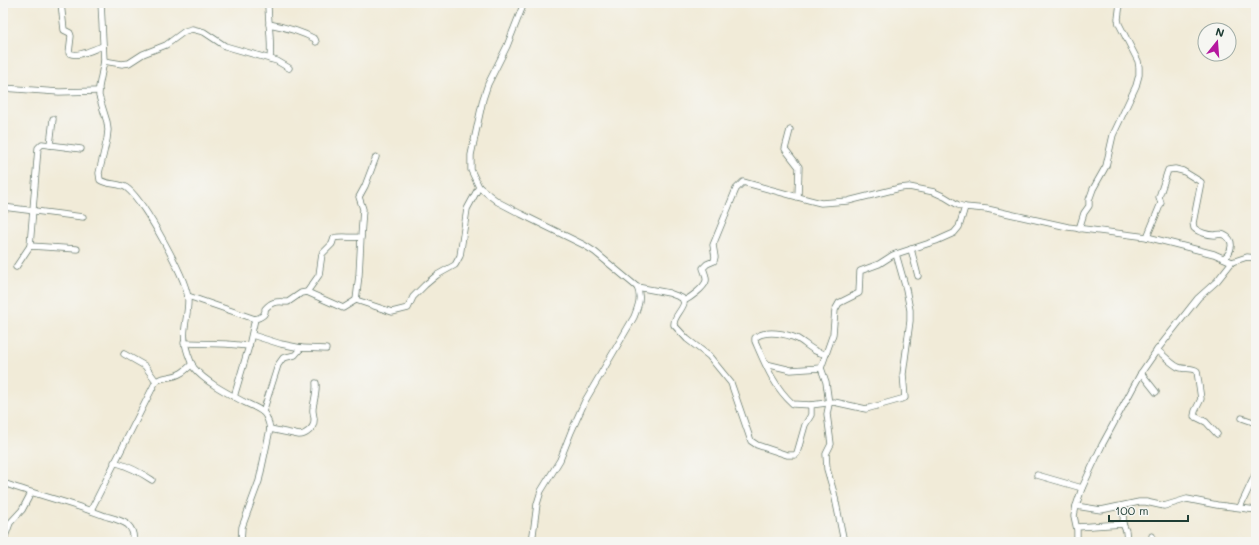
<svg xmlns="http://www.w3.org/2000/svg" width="1259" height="545" font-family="Mali,sans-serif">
<rect width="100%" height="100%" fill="#f6f6f2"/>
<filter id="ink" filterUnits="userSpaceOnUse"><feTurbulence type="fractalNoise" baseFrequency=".025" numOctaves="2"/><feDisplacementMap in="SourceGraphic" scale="8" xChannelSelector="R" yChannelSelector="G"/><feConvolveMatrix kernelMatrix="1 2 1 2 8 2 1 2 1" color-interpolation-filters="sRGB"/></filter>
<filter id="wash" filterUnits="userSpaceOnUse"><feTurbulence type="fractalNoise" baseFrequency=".012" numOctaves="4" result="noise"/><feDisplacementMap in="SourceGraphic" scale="16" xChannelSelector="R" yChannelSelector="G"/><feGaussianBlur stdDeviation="0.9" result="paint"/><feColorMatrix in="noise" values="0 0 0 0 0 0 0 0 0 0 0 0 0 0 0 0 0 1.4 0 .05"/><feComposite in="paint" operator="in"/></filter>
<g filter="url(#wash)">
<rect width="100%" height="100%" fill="#f1ebd8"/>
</g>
<g filter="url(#ink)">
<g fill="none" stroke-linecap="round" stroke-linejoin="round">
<g stroke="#687a6d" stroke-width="7">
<g id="minor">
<path d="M61,3L64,30L70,33L71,36L69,53C78,58 93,49 103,46"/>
<path d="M101,3L104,61L99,87V96L107,122L108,130L107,139L99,173L100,180C109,186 121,182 128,189C144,202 188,280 188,300C188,322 180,331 188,354C190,359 191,364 194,368C205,382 229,394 244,402C250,405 258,408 263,412C267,416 269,423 270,429L259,481L242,527L241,542"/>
<path d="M268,3C268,22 272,41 270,59"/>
<path d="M524,3L507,46L488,84L483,99L471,155V170L479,187L498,202L521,214L584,245L595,252L637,287C642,297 638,307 634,317L585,401L571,432L560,460L541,491L537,504L532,542"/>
<path d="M269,24C285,27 302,32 315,39L316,42"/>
<path d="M104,61L122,64L129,63L143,54L166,45L185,31L192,29L204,32L225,46L277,61L289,68"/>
<path d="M3,88L59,92L99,91"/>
<path d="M790,130L785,149L799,167L798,197"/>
<path d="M50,145L53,119"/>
<path d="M3,207L83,217"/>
<path d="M1079,229L1084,213L1089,206V200L1093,189L1106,166L1113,135L1136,86L1139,75V67L1138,61L1119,24L1118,19L1120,3"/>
<path d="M1147,237L1161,203L1159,197L1168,170L1175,169L1183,171L1201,182L1193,223L1194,228C1198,232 1208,235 1214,235C1218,235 1220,233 1224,235C1235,240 1232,252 1224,258"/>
<path d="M30,246L38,148L42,144L81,149"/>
<path d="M911,249L918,276"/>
<path d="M16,267L30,246L77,249"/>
<path d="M637,287L669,293L682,298L684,303C682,311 673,317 674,325L687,339L709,356L731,383L751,441L757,445L787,455H795L797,453L805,425L811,415V405L834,402L866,409L905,398L903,374L910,321V310L906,289L896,254"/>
<path d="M307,292L343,308L356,300L392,312L408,308L413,297L425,285L437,275L455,265L460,256L467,209L479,187"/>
<path d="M188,296L255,319"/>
<path d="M356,300L359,275L361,237"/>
<path d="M684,301C690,298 704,288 706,281C707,276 704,272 703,268L707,264L714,261L715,257L713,245L736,189L743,182L809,200L821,203L848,201L900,188L909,187L934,192L945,197L958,205L965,207L987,209L1068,227L1147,237L1214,254L1232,262"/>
<path d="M252,335L281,344L301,348"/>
<path d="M184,343L226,344L249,346"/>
<path d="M1157,350C1164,355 1170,363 1178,367C1184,370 1192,367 1197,371L1201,399L1195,411L1194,416L1206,422L1217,434"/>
<path d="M124,354L145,366L156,381"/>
<path d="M766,364L791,370L821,368"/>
<path d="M1141,373L1156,392"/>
<path d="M234,397L249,346L255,319C260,318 266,315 265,309C273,300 277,302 288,302L301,293L307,292L319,275L322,254L332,244L334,238C339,236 353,238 361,237L363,209L359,197L365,186L376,157"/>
<path d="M811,405L793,404C774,387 765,364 755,341V338C766,329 787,334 798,339C808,345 814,353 826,354"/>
<path d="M263,412L278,365L283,358L295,355L301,348L326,349"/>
<path d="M1242,418L1256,423"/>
<path d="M270,429L299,435C306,435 314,428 314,421C315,417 312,413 313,408C314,399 317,393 316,383"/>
<path d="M114,462C128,466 140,472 152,480"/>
<path d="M1037,475L1082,488"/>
<path d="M3,483C37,495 72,503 105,516C112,518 122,520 128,525C133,530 134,536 133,542"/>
<path d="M1076,506L1101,510L1139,502H1146L1164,506L1187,499L1217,505L1256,510"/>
<path d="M1240,507L1256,473"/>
<path d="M91,510L156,381C161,378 164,378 169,377C179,376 185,371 192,364"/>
<path d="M1123,524L1124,506"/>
<path d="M1077,527L1123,524L1126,531L1127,542"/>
<path d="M1152,536V542"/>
<path d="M3,542L10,523L22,510L31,493"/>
<path d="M844,542L834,493L827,469L826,454L831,444L827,414L829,404L826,382L821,368L833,334L835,310L839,303L859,293L860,271L879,264L893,255L936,241L954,233L959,227L965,207"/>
<path d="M1077,542V530L1074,516L1076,506L1082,488L1102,445L1141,373L1157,350L1198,298L1217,281L1232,262L1247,257L1256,258"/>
</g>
</g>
<use href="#minor" stroke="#fff" stroke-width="5.5"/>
</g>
</g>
<rect width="1259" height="545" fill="none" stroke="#f6f6f2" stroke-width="16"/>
<g transform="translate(1217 42) rotate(17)"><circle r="19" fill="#f6f6f2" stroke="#a0aca6"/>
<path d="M0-3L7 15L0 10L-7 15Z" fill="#b5179e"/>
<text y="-6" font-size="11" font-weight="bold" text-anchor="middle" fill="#1f3d34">N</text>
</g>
<path d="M1109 515v6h79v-6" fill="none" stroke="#1f3d34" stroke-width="2"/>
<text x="1115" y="515" font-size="12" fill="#1f3d34" stroke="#f6f6f2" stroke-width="3" paint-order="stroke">100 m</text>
</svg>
